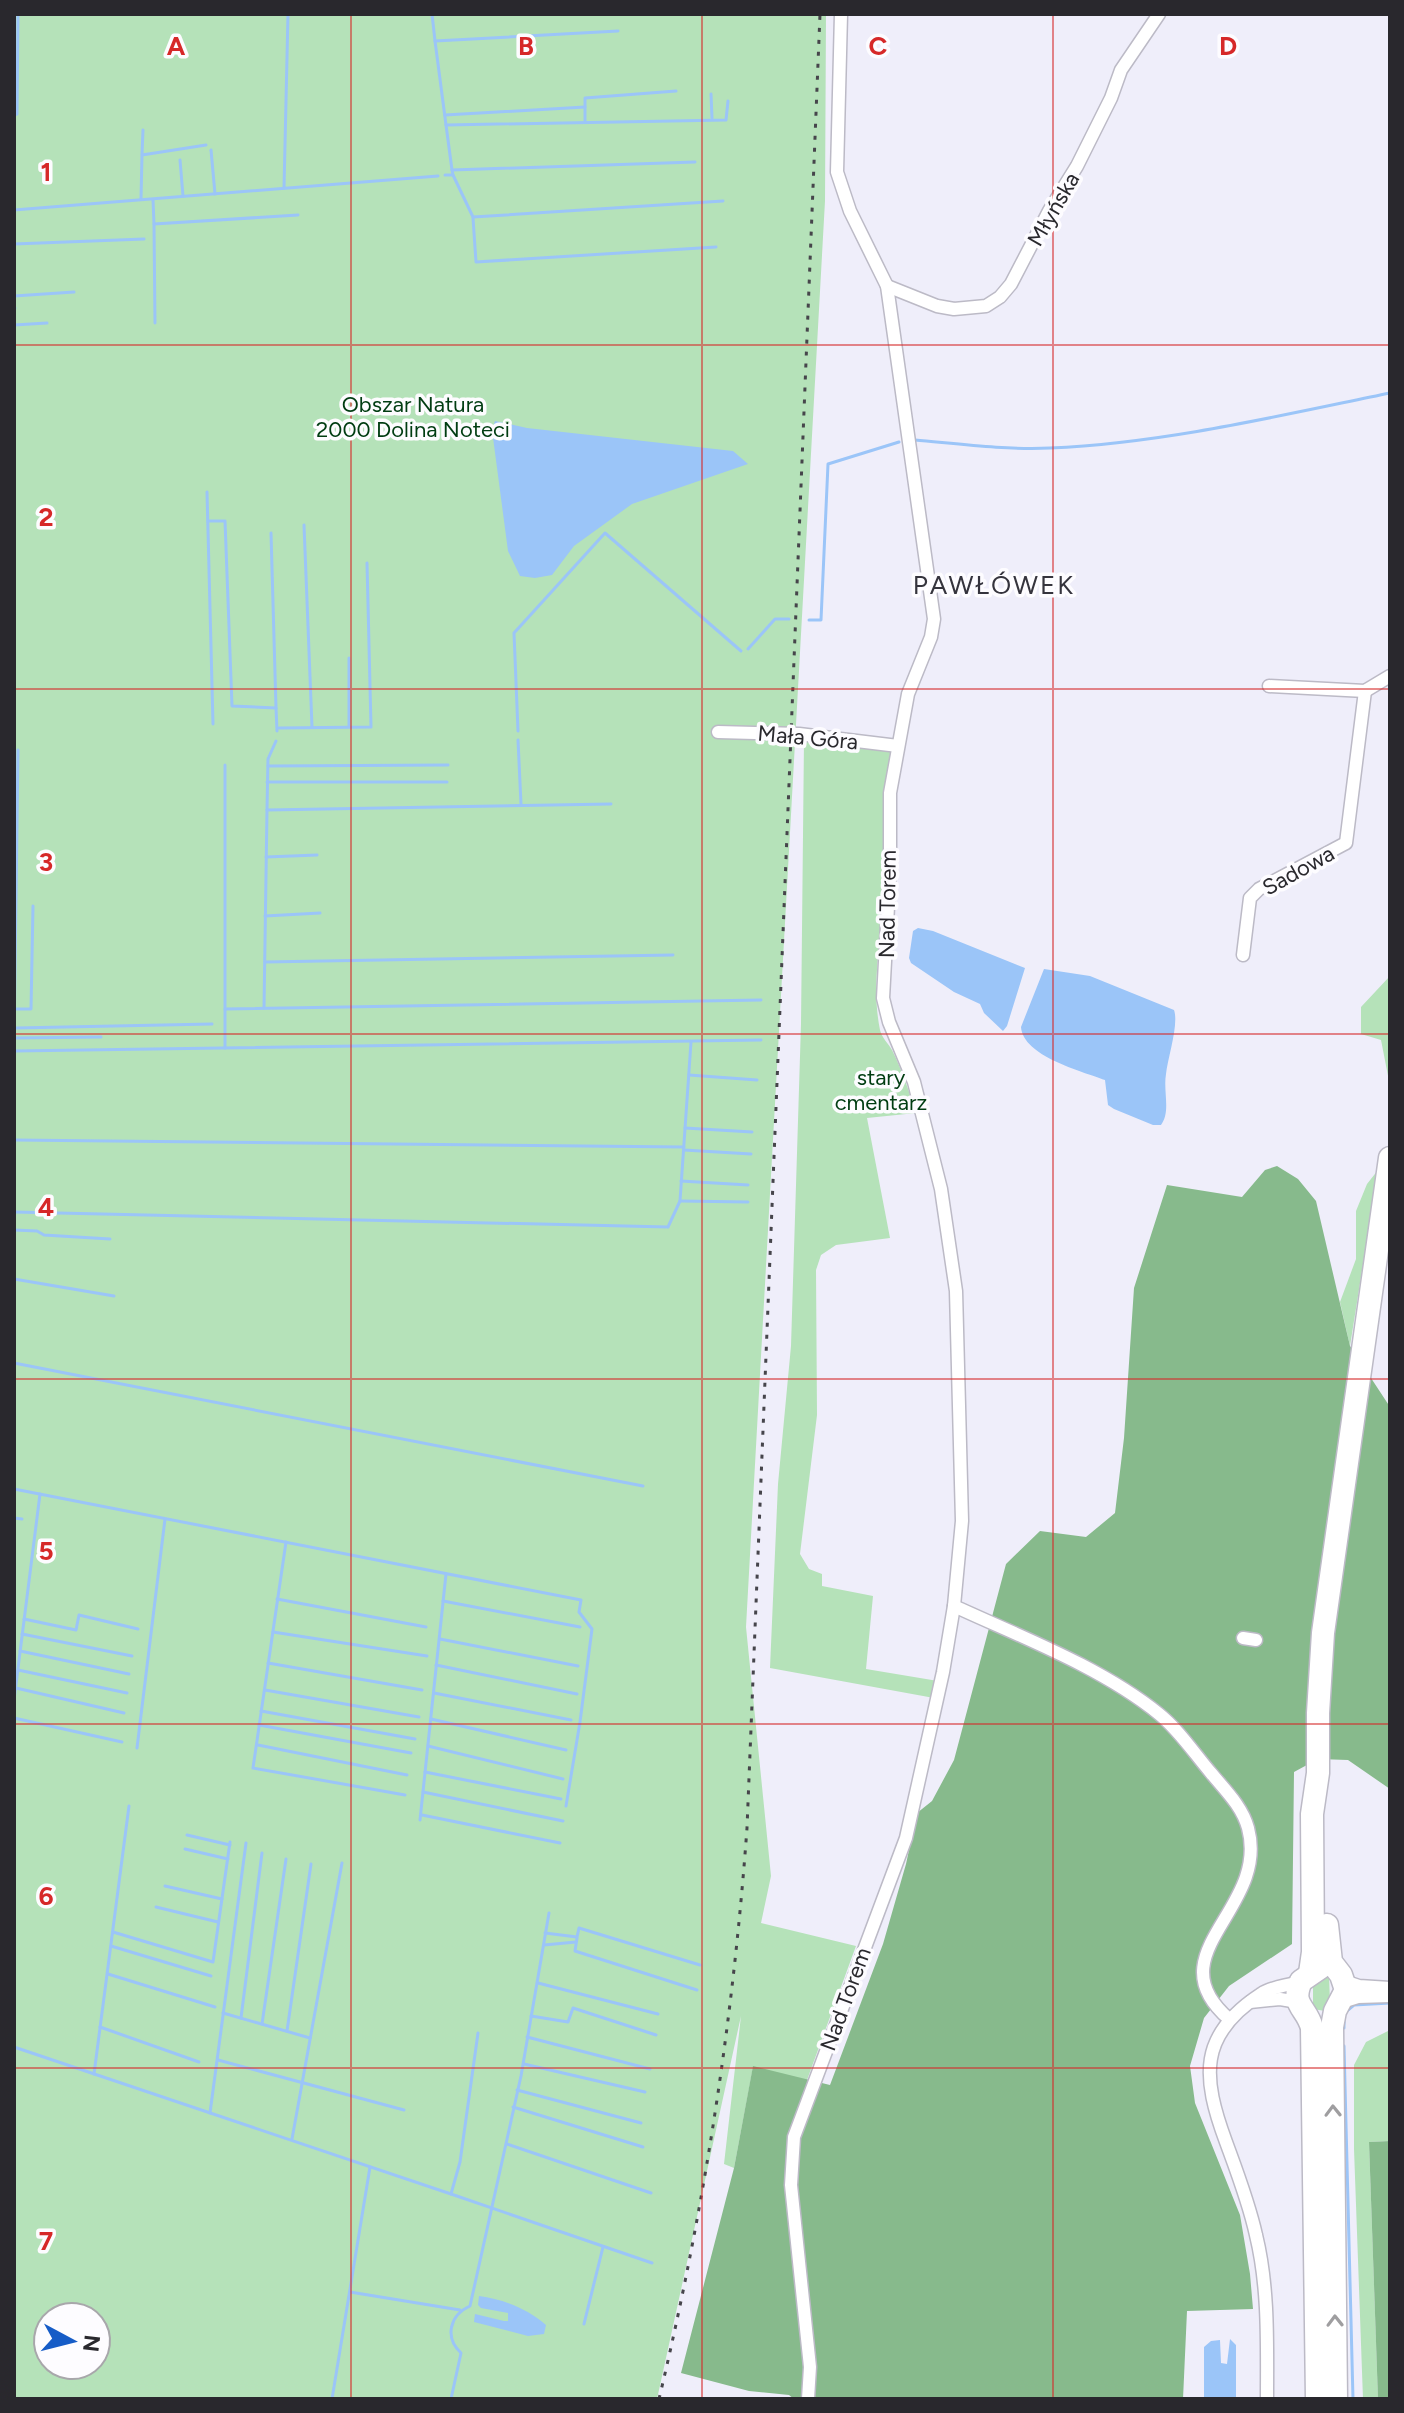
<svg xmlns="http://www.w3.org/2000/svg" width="1404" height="2413" font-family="Figtree,sans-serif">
<rect width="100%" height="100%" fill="#efeefa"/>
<g fill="#b5e2b9" fill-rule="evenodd">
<path d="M14,14H826L825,201L746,1627L771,1876L761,1923L856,1946L807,2080L753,2067L734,2168L724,2164L741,2016L657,2399H14ZM48,2317H96V2365H48Z"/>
<path d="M804,740L893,751C883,796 886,838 885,884C883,933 870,981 880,1030C882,1038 888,1043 892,1050C902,1070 909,1091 916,1113L867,1118L890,1238L836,1245L821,1255L816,1270L817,1415L800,1554L809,1569L822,1574V1586L873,1596L866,1669L938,1681L934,1698L770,1668L778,1484L791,1346L801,1024Z"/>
<path d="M1390,976V1086L1381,1040L1361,1034V1007Z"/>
<path d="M1378,1170L1350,1346L1340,1302L1356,1259V1211L1367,1184Z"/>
<path d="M1329,1975L1330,2003L1325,2011L1313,2009V1981L1316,1977Z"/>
<path d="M1390,2030V2141L1369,2142L1378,2399H1363L1354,2149V2065L1366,2042Z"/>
</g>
<g fill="#87ba8c">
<path d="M1277,1166L1298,1179L1316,1201L1350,1346L1390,1407V1789L1348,1760L1318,1759L1294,1772L1292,1944L1229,1986L1204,2018L1190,2066L1195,2103L1240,2215L1250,2274L1253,2309L1187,2311L1183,2399H794L789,2395L749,2391L681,2373L734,2168L753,2066L830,2085L883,1944L906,1864L917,1813L932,1801L954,1760L1006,1564L1040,1531L1086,1537L1115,1513L1124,1438L1134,1288L1167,1185L1242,1197L1265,1170Z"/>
<path d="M1390,2141V2399H1378L1369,2142Z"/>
</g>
<g fill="#9bc5f8">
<path d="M495,421L527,428L733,451L748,464L632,504L574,546L552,575L535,578L520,576L508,551L492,430Z"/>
<path d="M918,928L933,931L1025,968L1007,1026L1003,1031L984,1013L980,1004L954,992L911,963L909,958L913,931Z"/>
<path d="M1044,969L1090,976L1174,1010C1179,1024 1168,1057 1166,1074C1163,1091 1171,1112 1161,1125H1153L1114,1109L1108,1105L1105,1080C1081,1071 1023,1056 1021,1027Z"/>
<path d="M479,2296C503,2299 528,2309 546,2325L544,2334L528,2336L474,2322L475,2314L504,2321H508V2313L481,2308L478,2305Z"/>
<path d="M1230,2339L1236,2345V2399H1204V2347L1211,2341L1220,2340L1221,2363L1227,2364Z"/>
</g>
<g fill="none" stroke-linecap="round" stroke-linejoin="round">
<g stroke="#9bc5f8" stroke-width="3">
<path d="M432,14L435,41"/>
<path d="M711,94L712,118"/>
<path d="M14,115L17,114L18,14"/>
<path d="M445,115L585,107"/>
<path d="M585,122V98L676,91"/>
<path d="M446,125L435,41L618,31"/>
<path d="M211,150L215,194"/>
<path d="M142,154L143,130"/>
<path d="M180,160L183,196"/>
<path d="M452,170L446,125L726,120L728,101"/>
<path d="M445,175H453L452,170L695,162"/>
<path d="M453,175L473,217L723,201"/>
<path d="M284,188L288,14"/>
<path d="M141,199L142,155L206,145"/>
<path d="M153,200L154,224L298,215"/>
<path d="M14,210L438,176"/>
<path d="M473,218L476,262L716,247"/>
<path d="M154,224L155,323"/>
<path d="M14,244L144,239"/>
<path d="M14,296L74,292"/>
<path d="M14,308H15"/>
<path d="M14,325L47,323"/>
<path d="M915,440C960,444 1005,450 1050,448C1164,443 1278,416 1390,393"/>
<path d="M207,492L213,724"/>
<path d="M208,521H225L232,706L276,708L277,731"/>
<path d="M304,525L312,727"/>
<path d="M271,533L276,708"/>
<path d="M809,620H821L828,464L899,442"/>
<path d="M748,649L775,619H789"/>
<path d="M349,658V726"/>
<path d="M279,728L371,727L367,563"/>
<path d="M518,731L514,633L605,533L741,651"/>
<path d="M518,740L521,804"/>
<path d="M268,766L448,765"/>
<path d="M267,782H447"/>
<path d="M267,810L268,759L276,741"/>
<path d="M266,857L317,855"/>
<path d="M265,916L320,913"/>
<path d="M265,962L673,955"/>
<path d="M264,1008L267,810L611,804"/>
<path d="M15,1009H31L33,906"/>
<path d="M225,1009V765"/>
<path d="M16,1028L212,1024"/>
<path d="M14,1038L101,1037"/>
<path d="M14,1046L18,750"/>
<path d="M225,1048V1009L761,1000"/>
<path d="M14,1051L761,1040"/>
<path d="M689,1075L757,1080"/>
<path d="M685,1128L752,1132"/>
<path d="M14,1140L684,1147"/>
<path d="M684,1150L751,1154"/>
<path d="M681,1181L748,1185"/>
<path d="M680,1201L748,1202"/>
<path d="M14,1212L668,1227L680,1201L691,1042"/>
<path d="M14,1230L37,1231L44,1235L110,1239"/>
<path d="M14,1279L114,1296"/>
<path d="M14,1363L643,1486"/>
<path d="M14,1489L581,1600L579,1612L592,1629L580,1722L566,1806"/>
<path d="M14,1518L22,1519"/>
<path d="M286,1542L253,1768L405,1795"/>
<path d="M277,1599L426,1627"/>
<path d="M443,1601L580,1627"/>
<path d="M24,1619L76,1630L79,1615L138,1629"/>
<path d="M273,1632L427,1656"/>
<path d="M22,1634L132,1656"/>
<path d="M440,1639L578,1666"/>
<path d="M20,1651L129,1674"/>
<path d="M268,1663L422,1690"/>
<path d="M436,1665L577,1694"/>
<path d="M18,1670L127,1693"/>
<path d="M16,1688L124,1713"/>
<path d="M265,1690L419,1717"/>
<path d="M434,1693L571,1720"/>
<path d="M14,1700L40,1494"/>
<path d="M261,1711L415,1739"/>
<path d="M14,1718L122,1742"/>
<path d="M431,1719L566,1750"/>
<path d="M259,1725L411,1753"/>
<path d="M258,1745L407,1775"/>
<path d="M428,1746L563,1779"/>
<path d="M137,1748L165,1519"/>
<path d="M425,1772L561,1799"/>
<path d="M423,1792L563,1821"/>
<path d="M422,1815L560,1843"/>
<path d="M420,1820L446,1574"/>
<path d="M187,1835L230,1845"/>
<path d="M185,1849L228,1859"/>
<path d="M165,1886L222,1899"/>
<path d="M156,1907L218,1922"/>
<path d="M113,1932L213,1962L230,1842"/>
<path d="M545,1933L577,1937L579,1928L700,1965"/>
<path d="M577,1938L575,1951L697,1990"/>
<path d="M544,1945L576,1942"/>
<path d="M111,1946L211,1976"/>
<path d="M108,1974L215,2007"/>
<path d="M538,1983L658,2014"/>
<path d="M1348,2010L1354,2005L1390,2003"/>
<path d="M223,2013L310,2038"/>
<path d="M531,2016L568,2022L573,2008L656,2035"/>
<path d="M241,2018L262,1853"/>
<path d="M262,2024L286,1859"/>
<path d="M100,2027L199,2062"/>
<path d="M1344,2028V2017"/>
<path d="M287,2031L311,1864"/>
<path d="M478,2033L460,2162L451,2194L652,2263"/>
<path d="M527,2037L650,2069"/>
<path d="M1344,2046L1353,2399"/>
<path d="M14,2047L451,2194"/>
<path d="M218,2060L404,2110"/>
<path d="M524,2064L645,2092"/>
<path d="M94,2074L129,1806"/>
<path d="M517,2090L641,2123"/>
<path d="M513,2107L643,2147"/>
<path d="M210,2113L246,1843"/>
<path d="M292,2139L342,1863"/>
<path d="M507,2144L651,2193"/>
<path d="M350,2292L460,2310"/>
<path d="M584,2324L603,2247"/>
<path d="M332,2399L370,2167"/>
<path d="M451,2399L461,2353C444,2337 450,2315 470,2306L521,2076L549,1913"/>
</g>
<g stroke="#bcbac6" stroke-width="15">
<g id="street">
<path d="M887,286L937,306L954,309L986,306L1000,297L1011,284L1049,211L1077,166L1111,98L1121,70L1159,14"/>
<path d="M1269,686L1365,691L1390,676"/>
<path d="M718,732L799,734L898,746"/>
<path d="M1243,955L1250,898L1259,889L1346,843L1365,691"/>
<path d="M954,1606C1021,1637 1101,1667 1159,1714C1179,1730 1194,1753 1211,1773C1225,1790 1242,1806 1248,1828C1270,1910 1153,1953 1229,2019"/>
<path d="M1243,1638L1256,1640"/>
<path d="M1344,1981L1359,1986L1390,1988"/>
<path d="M1250,2002L1280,1999L1298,2002"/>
<path d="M1342,2002L1358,1997L1390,1996"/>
<path d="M808,2399L810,2367L791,2185L794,2137L906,1838L943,1672L954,1606L962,1521L956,1291L941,1189L914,1082L889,1022L883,998L890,870V793L908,694L931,637L934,619L887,286L850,211L837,172L841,14"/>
<path d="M1267,2399C1267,2345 1269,2288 1256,2235C1249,2203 1237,2172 1226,2142C1202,2077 1198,2035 1261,1994C1272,1986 1289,1986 1301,1981"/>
</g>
</g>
<g stroke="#bcbac6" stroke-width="25">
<g id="highway">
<path d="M1327,1925L1331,1962L1341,1975L1346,1990L1335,2011L1332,2027L1336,2399"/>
<path d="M1310,1973L1313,1952L1312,1814L1318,1773V1713L1323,1633L1390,1158"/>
<path d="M1317,2399L1312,2028C1307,2007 1290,2006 1301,1981L1320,1968"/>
</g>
</g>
<use href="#street" stroke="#fff" stroke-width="12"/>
<use href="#highway" stroke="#fff" stroke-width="22"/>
<path stroke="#46454b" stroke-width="3" stroke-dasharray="4 8" stroke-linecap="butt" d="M659,2399C704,2211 733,2021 747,1828L820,14"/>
</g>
<defs><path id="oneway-chevron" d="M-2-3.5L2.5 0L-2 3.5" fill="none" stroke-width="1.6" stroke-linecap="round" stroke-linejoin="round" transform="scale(2)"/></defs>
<g stroke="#9f9ea0">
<use href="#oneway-chevron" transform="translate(1333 2111) rotate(-91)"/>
<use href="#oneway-chevron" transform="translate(1335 2321) rotate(-91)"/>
</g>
<path fill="none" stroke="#d62828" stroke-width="2" stroke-opacity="0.55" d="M351,14V2399M702,14V2399M1053,14V2399M14,345H1390M14,689H1390M14,1034H1390M14,1379H1390M14,1724H1390M14,2068H1390"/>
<g text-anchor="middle" stroke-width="7" stroke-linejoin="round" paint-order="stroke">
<g font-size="22" fill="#29282d" stroke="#fdfcff">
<text transform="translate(1053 209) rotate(-60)" y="8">Młyńska</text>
<text transform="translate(808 737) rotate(5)" y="8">Mała Góra</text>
<text transform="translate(1298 870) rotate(-29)" y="8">Sadowa</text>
<text transform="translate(887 904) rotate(-89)" y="8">Nad Torem</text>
<text transform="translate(845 1999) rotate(-70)" y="8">Nad Torem</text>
</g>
<g font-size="22" fill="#013d12" stroke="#fdfcff">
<text x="413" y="412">Obszar Natura<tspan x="413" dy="25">2000 Dolina Noteci</tspan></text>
<text x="881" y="1085">stary<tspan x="881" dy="25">cmentarz</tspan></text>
</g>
<g font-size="26" letter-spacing="2" fill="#35343d" stroke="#fdfcff">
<text x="994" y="594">PAWŁÓWEK</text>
</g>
</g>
<g font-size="26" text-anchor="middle" font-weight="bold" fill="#d62828" stroke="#fdfcff" stroke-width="7" stroke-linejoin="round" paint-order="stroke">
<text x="176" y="55">A</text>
<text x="526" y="55">B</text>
<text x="878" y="55">C</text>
<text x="1228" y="55">D</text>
<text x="46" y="181">1</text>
<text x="46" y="526">2</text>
<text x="46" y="871">3</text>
<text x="46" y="1216">4</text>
<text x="46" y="1560">5</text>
<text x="46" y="1905">6</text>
<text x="46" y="2250">7</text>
</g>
<rect width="1404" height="2413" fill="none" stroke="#29282d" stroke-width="32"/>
<g transform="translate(72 2341) rotate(97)"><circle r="38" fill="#fdfcff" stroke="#a8a7ab" stroke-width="2"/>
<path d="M0-6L14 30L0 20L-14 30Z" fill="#165cc7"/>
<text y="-12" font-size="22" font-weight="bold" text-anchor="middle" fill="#29282d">N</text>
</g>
</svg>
